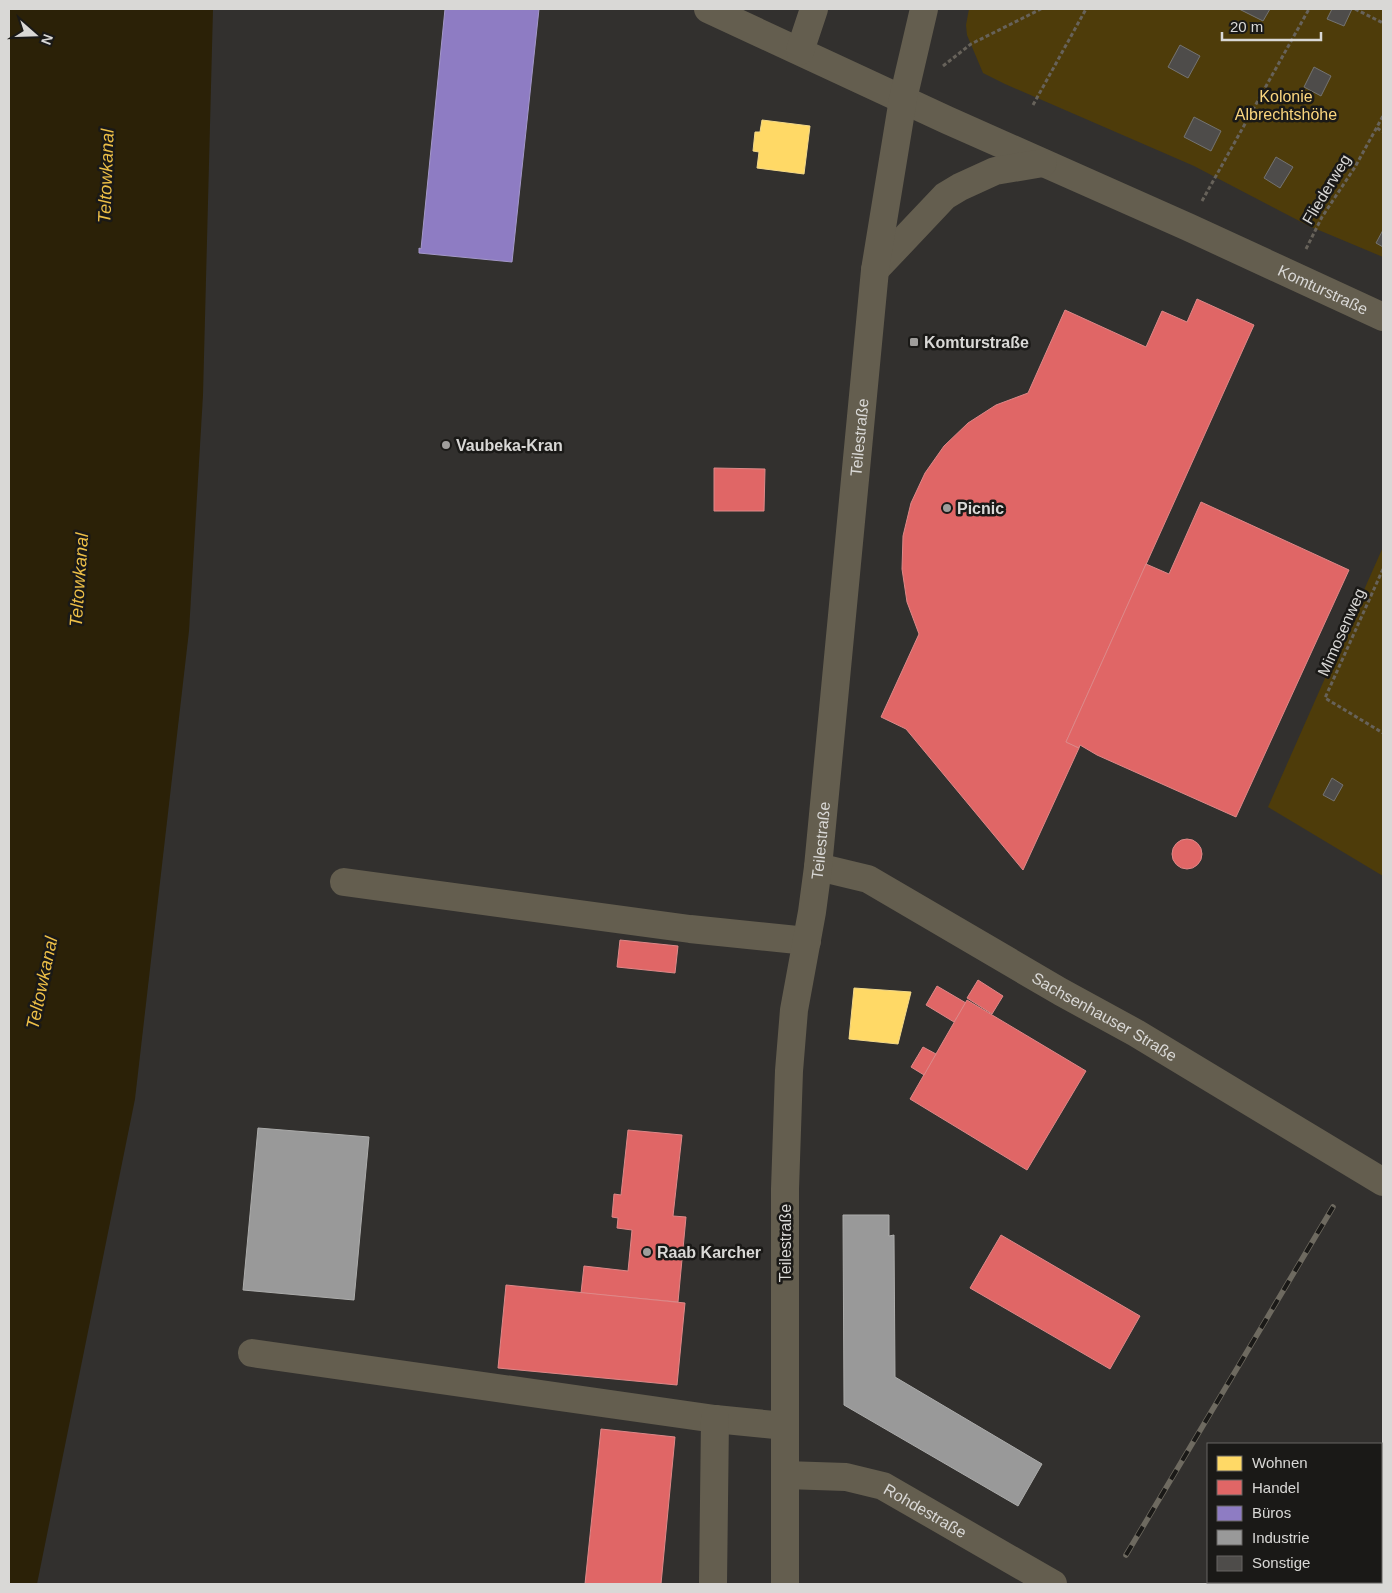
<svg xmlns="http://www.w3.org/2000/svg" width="1392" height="1593" font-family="Helvetica,sans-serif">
<rect width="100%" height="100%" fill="#32302e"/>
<g fill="#4e3c0a">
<path d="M969,9H1383V257L1309,226L1194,166L1005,84L983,73L967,35L966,25Z"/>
<path d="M1383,547V876L1268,807Z"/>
</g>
<path fill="#2b2107" d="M9,9H213L203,395L189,631L135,1099L37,1584H9Z"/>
<g fill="#ffd966" stroke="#f4d988">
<path d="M762,120L810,126L804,174L757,168L759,152L753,151L755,132H760Z"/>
<path d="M854,988L911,992L898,1044L849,1039Z"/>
</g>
<g fill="#e06666" stroke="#de8888">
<path d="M1197,299L1254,325L1066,742L1079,748L1023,870L906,729L881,717L919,634L907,602L902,569L903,536L911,503L925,473L944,446L968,423L996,405L1028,393L1065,310L1146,347L1162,311L1187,322Z"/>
<path d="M714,468L765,469L764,511H714Z"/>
<path d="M1201,502L1349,570L1236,817L1097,755L1080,745L1079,748L1066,742L1146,564L1169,574Z"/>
<circle cx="1187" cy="854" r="15"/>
<path d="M620,940L678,946L675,973L617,967Z"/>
<path d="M978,980L1003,996L992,1014L967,998Z"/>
<path d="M937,986L966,1003L954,1022L926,1005Z"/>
<path d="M967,1000L1086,1071L1027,1170L910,1099Z"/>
<path d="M923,1047L936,1054L924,1075L911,1067Z"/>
<path d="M628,1130L682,1135L673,1216L686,1217L678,1302L581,1293L584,1266L628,1271L632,1230L617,1228L618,1218L612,1217L614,1194L621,1195Z"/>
<path d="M1001,1235L1140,1316L1110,1369L970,1288Z"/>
<path d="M506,1285L685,1303L677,1385L498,1368Z"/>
<path d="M601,1429L675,1437L661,1584H585Z"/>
</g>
<path fill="#8e7cc3" stroke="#a498c9" d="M445,9H539L512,262L419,253V248L421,249Z"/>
<g fill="#999" stroke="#acacab">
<path d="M258,1128L369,1137L354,1300L243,1290Z"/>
<path d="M843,1215H889V1236L894,1235L895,1377L1042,1464L1018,1506L844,1405Z"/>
</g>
<g fill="#4e4c4a" stroke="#747371">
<path d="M1239,9H1270L1263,21Z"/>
<path d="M1332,9H1352L1344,26L1327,19Z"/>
<path d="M1180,45L1200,56L1188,78L1168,67Z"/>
<path d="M1314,67L1331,76L1321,96L1304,87Z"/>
<path d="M1194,117L1221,131L1211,151L1184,137Z"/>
<path d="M1276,157L1293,167L1280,188L1264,178Z"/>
<path d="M1383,230V247L1376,243Z"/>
<path d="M1332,778L1343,785L1334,801L1323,795Z"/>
</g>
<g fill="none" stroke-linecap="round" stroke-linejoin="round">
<g stroke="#67625a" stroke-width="3" stroke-dasharray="4 2.5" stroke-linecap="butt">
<path d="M1355,9L1383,23"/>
<path d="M943,66L971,44L1041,9"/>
<path d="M1033,105L1086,9"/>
<path d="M1377,128L1383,132"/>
<path d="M1202,201L1309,9"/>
<path d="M1306,249L1322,217L1355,167L1383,116"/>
<path d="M914,342L918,343"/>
<path d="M1383,569L1325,698L1383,733"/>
</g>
<g stroke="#645e4f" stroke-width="28">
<path id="s1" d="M708,9L947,120L1188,227L1383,317"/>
<path d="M800,51L814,9"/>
<path d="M875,270L945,196L960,187L995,171L1043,163"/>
<path id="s2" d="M818,867L868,879L1061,992L1136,1033L1383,1182"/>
<path d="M344,882L690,929L807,941"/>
<path d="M252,1353L715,1419L785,1426"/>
<path id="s3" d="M785,1475L846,1477L883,1486L1053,1584"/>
<path d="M713,1584L715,1419"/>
<path id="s4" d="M785,1584V1189L789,1071L794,1010L812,912L818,867L875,270L903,99L924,9"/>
</g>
<g stroke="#6e6a60" stroke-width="5.5">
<path id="rail" d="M1126,1555L1333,1207"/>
</g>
<use href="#rail" stroke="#1a1917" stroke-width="4" stroke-dasharray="11" stroke-linecap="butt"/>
</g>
<g fill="#9f9d9b" stroke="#1a1917" stroke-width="2">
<rect x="909" y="337" width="10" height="10" rx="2.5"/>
<circle cx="446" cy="445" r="5"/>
<circle cx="947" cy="508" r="5"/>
<circle cx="647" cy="1252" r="5"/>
</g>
<g text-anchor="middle" stroke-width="5" stroke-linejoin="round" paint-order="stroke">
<g font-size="16" fill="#fbd67e" stroke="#1a1917">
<text x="1286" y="102">Kolonie<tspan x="1286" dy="18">Albrechtshöhe</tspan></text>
</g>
<g font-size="16" fill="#d9d8d6" stroke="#1a1917">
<text transform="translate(1326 189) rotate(-59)" y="6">Fliederweg</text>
<text dy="6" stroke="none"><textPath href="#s1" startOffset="676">Komturstraße</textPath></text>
<text dy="6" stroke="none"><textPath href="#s4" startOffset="1151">Teilestraße</textPath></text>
<text transform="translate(1341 632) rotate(-66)" y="6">Mimosenweg</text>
<text dy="6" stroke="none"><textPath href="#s4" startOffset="746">Teilestraße</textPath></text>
<text dy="6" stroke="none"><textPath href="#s2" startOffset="325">Sachsenhauser Straße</textPath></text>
<text transform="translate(785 1243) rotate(-90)" y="6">Teilestraße</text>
<text dy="6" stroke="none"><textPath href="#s3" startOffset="148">Rohdestraße</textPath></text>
</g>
<g font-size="16" font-weight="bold" fill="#d9d8d6" stroke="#1a1917" text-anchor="start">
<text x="924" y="348">Komturstraße</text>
<text x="456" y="451">Vaubeka-Kran</text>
<text x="957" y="514">Picnic</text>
<text x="657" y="1258">Raab Karcher</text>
</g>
<g font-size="18" font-style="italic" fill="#edbf47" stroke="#1a1917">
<text transform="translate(106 176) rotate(-88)" y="6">Teltowkanal</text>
<text transform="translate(79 580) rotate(-86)" y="6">Teltowkanal</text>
<text transform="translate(42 983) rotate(-78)" y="6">Teltowkanal</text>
</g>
</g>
<rect width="1392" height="1593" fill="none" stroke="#d9d8d6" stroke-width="20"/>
<rect x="1207" y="1443" width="175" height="140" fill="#1a1917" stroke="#666563"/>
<rect x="1217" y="1456" width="25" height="15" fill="#ffd966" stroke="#666563"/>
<text x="1252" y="1468" font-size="15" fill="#d9d8d6">Wohnen</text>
<rect x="1217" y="1480" width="25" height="15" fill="#e06666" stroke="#666563"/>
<text x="1252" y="1493" font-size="15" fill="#d9d8d6">Handel</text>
<rect x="1217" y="1506" width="25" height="15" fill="#8e7cc3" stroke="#666563"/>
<text x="1252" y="1518" font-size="15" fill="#d9d8d6">Büros</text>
<rect x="1217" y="1530" width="25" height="15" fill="#999999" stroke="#666563"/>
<text x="1252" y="1543" font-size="15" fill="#d9d8d6">Industrie</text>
<rect x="1217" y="1556" width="25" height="15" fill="#4e4c4a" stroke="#666563"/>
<text x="1252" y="1568" font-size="15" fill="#d9d8d6">Sonstige</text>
<g transform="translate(35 35) rotate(110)" stroke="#1a1917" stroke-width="4" paint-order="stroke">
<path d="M0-4L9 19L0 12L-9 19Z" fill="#d9d8d6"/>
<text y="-8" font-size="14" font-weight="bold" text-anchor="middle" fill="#d9d8d6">N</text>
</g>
<path d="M1222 32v8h99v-8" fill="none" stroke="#d9d8d6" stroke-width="2.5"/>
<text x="1230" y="32" font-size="15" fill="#d9d8d6" stroke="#1a1917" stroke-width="4" paint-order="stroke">20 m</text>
</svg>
